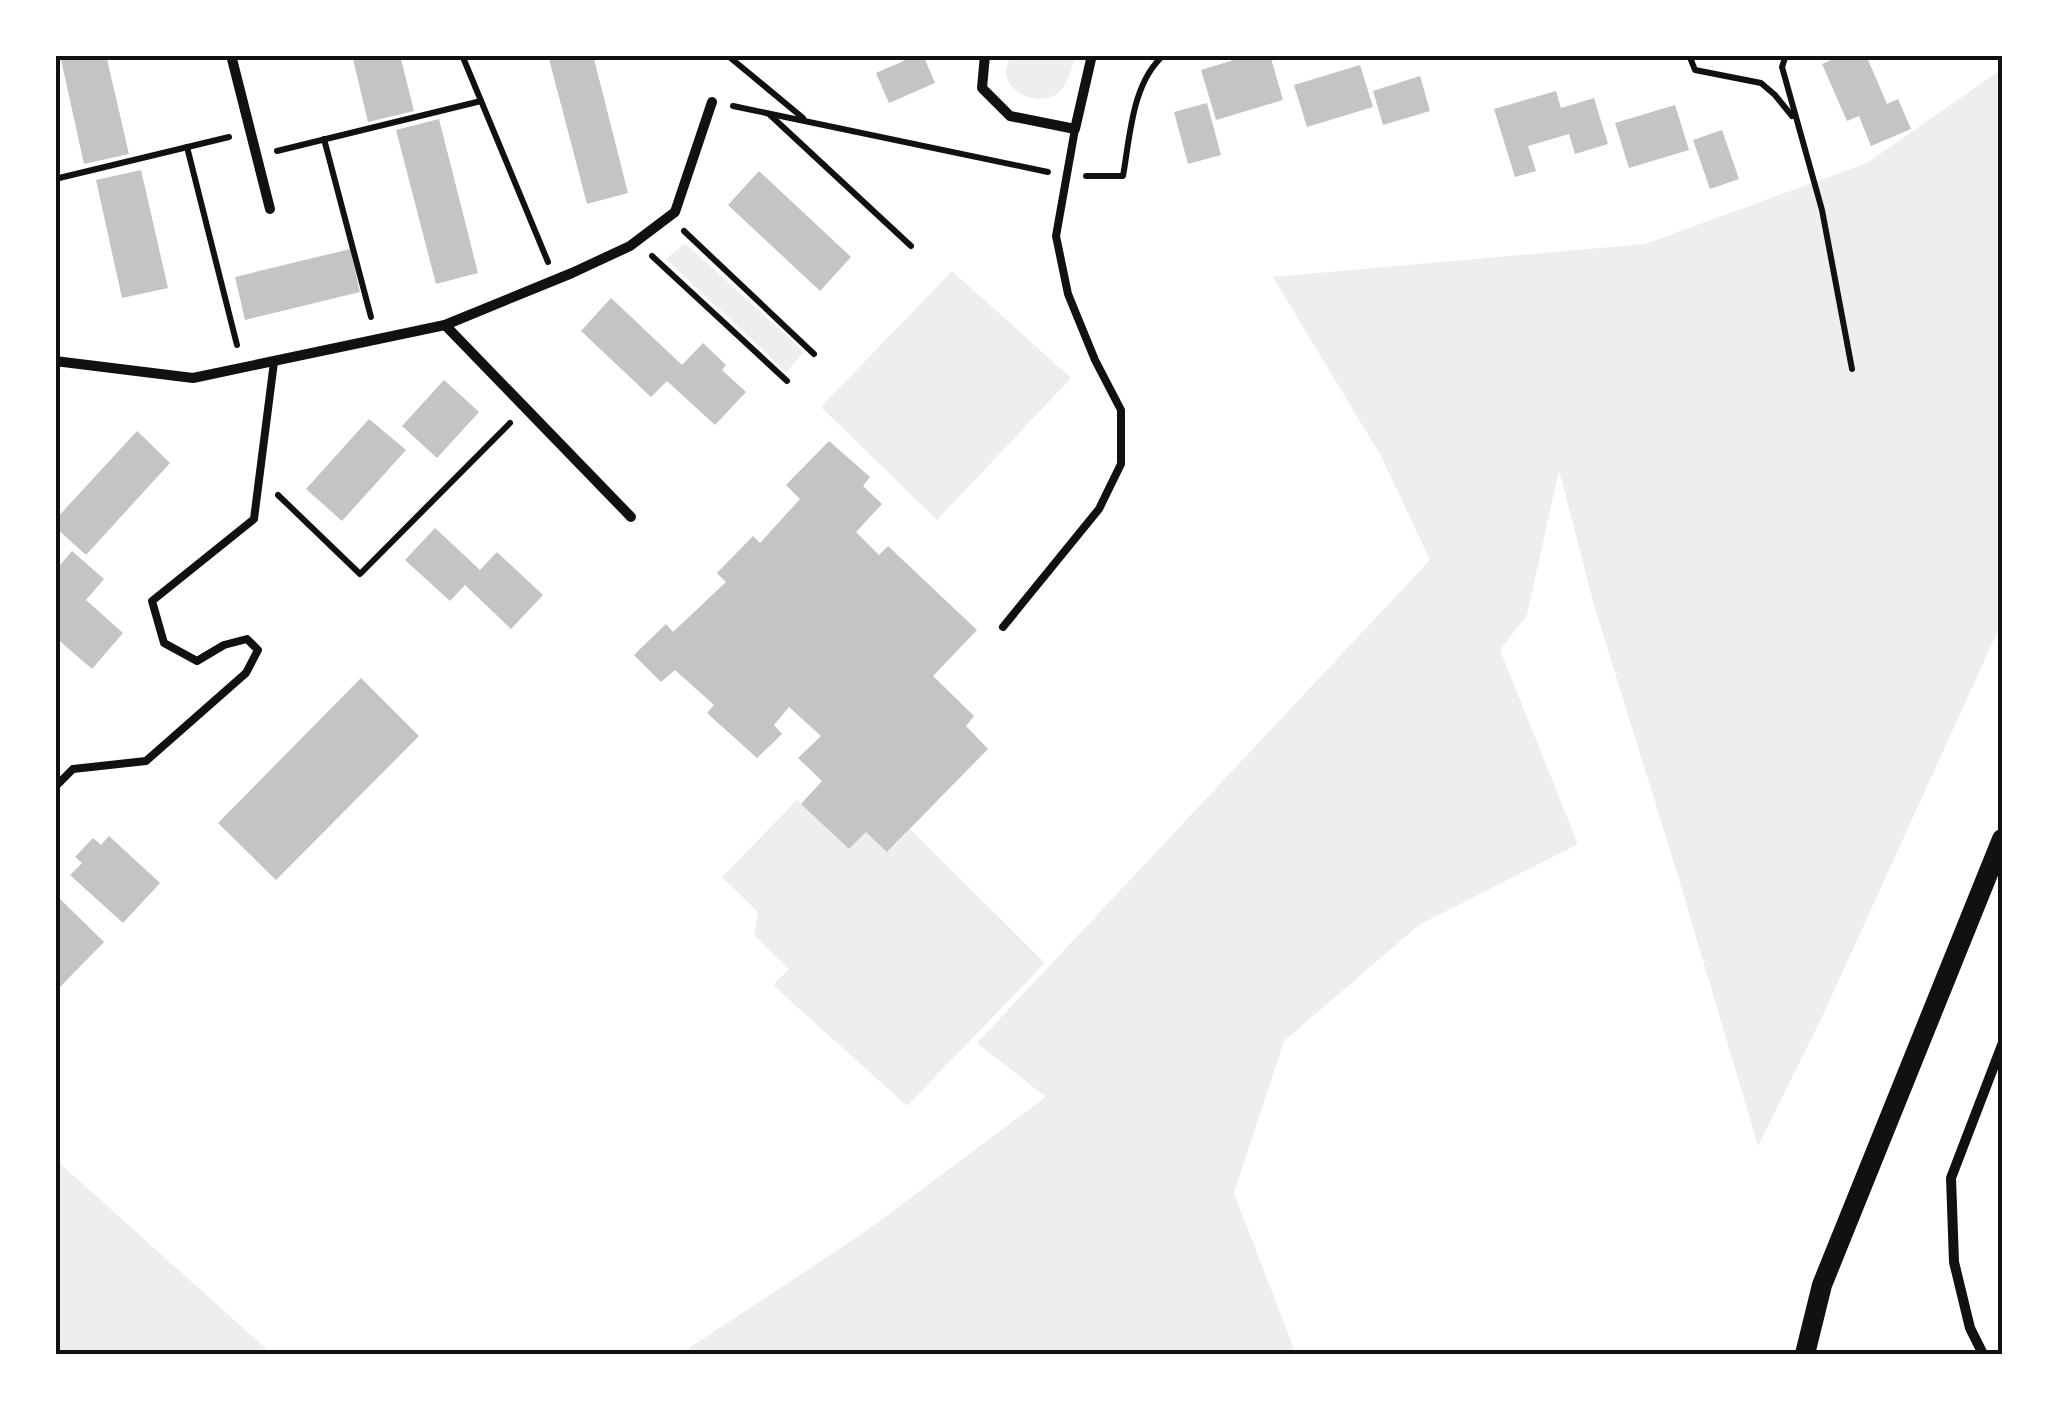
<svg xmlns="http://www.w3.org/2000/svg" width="2057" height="1409" font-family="Merriweather,serif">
<rect width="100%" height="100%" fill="#fff"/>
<g fill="#eee">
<path d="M1010,55H1076C1072,66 1068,85 1058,93C1040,107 1007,95 1006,71C1006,70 1010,57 1010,55Z"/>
<path d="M2002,69V622L1822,1017L1758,1146L1677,873L1594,605L1559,470L1527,615L1500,650L1578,844L1419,925L1284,1041L1234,1193L1296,1354H680L862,1234L1046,1097L977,1043L1430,560L1381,456L1273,277L1645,244L1867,163Z"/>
<path d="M685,243L804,352L786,372L666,259Z"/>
<path d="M952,271L1071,378L937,520L821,407Z"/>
<path d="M797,800L849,849L866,832L888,852L910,829L1045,963L907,1106L773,985L789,969L754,935L758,912L722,877Z"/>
<path d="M55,1159L272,1354H55Z"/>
</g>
<g fill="#c4c4c4">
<path d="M60,55H106L129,154L84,164Z"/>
<path d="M352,55H400L414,111L368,122Z"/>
<path d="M548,55H593L628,193L587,204Z"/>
<path d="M917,55H923L935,83L889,103L876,73Z"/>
<path d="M1250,55H1270L1283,100L1216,120L1201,70Z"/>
<path d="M1843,55H1866L1887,104L1898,99L1911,129L1871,146L1859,116L1847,121L1822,64Z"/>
<path d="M1360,65L1373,107L1307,127L1294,85Z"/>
<path d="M1420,76L1430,111L1383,125L1373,91Z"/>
<path d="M1556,91L1561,108L1594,98L1608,144L1575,154L1569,134L1528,146L1536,171L1515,177L1494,109Z"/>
<path d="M1207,103L1221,155L1188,164L1174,112Z"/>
<path d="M1675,105L1689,150L1629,168L1615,123Z"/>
<path d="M439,119L478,273L436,284L396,130Z"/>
<path d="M1722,130L1739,179L1710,189L1693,140Z"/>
<path d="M141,170L168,288L122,298L96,180Z"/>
<path d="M759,171L851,257L820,291L728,205Z"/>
<path d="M350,249L360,292L245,320L235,277Z"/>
<path d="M611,298L682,365L703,343L726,365L722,370L746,392L715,425L667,381L651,397L581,331Z"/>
<path d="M444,380L479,412L437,458L402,426Z"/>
<path d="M369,419L406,450L342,521L306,489Z"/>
<path d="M137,431L170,463L86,555L55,527V520Z"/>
<path d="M829,441L870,477L863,486L882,504L856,532L879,555L888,546L977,630L933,676L974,716L966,726L988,749L887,852L866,832L849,849L801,804L822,781L798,758L821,736L789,707L774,725L782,734L757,758L707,713L714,705L675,670L661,682L634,655L666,624L673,632L726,582L717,573L753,536L760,543L800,499L786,485Z"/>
<path d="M435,528L480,570L497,552L543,595L511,629L465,585L450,601L405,560Z"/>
<path d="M72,551L104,579L86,600L123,633L92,669L55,637V571Z"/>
<path d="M361,678L419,736L276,880L218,823Z"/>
<path d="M109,836L160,883L123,923L70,875L82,863L75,857L93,838L101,845Z"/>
<path d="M55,894L104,942L55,992Z"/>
</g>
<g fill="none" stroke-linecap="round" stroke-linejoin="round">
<g stroke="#111" stroke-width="6">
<path d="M462,55L548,262"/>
<path d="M727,55L803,118"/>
<path d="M1689,55L1695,70L1761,83L1775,95L1792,116"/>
<path d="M1786,55L1782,67L1822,210L1852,369"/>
<path d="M733,106L1048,172"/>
<path d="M769,114L911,246"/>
<path d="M324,139L371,317"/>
<path d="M187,147L237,345"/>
<path d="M277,151L481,101"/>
<path d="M1086,176H1123C1130,137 1132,82 1164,55"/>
<path d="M55,179L229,137"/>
<path d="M684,231L814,354"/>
<path d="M652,256L787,381"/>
<path d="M278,495L360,574L510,423"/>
</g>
<g stroke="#111" stroke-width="8">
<path d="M1003,627L1099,509L1121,464V410L1095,360L1068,294L1056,236L1075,129"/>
<path d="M55,787L73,769L146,761L246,673L258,650L247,639L224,645L197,661L164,643L152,601L254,519L274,362"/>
</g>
<g stroke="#111" stroke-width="10">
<path d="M231,55L270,209"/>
<path d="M985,55L982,88L1010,116L1075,129L1092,55"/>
<path d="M445,325L631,517"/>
<path d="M55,361L193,378L445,325L572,273L630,246L675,212L712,102"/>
<path d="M1983,1354L1970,1328L1954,1262L1951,1178L2002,1045"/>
</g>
<path stroke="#111" stroke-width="20" d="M1805,1354L1822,1285L2002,839"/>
</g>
<rect width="2057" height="1409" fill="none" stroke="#ffffff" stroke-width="115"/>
<rect x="58" y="58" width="1942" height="1294" fill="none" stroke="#111" stroke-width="4"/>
</svg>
